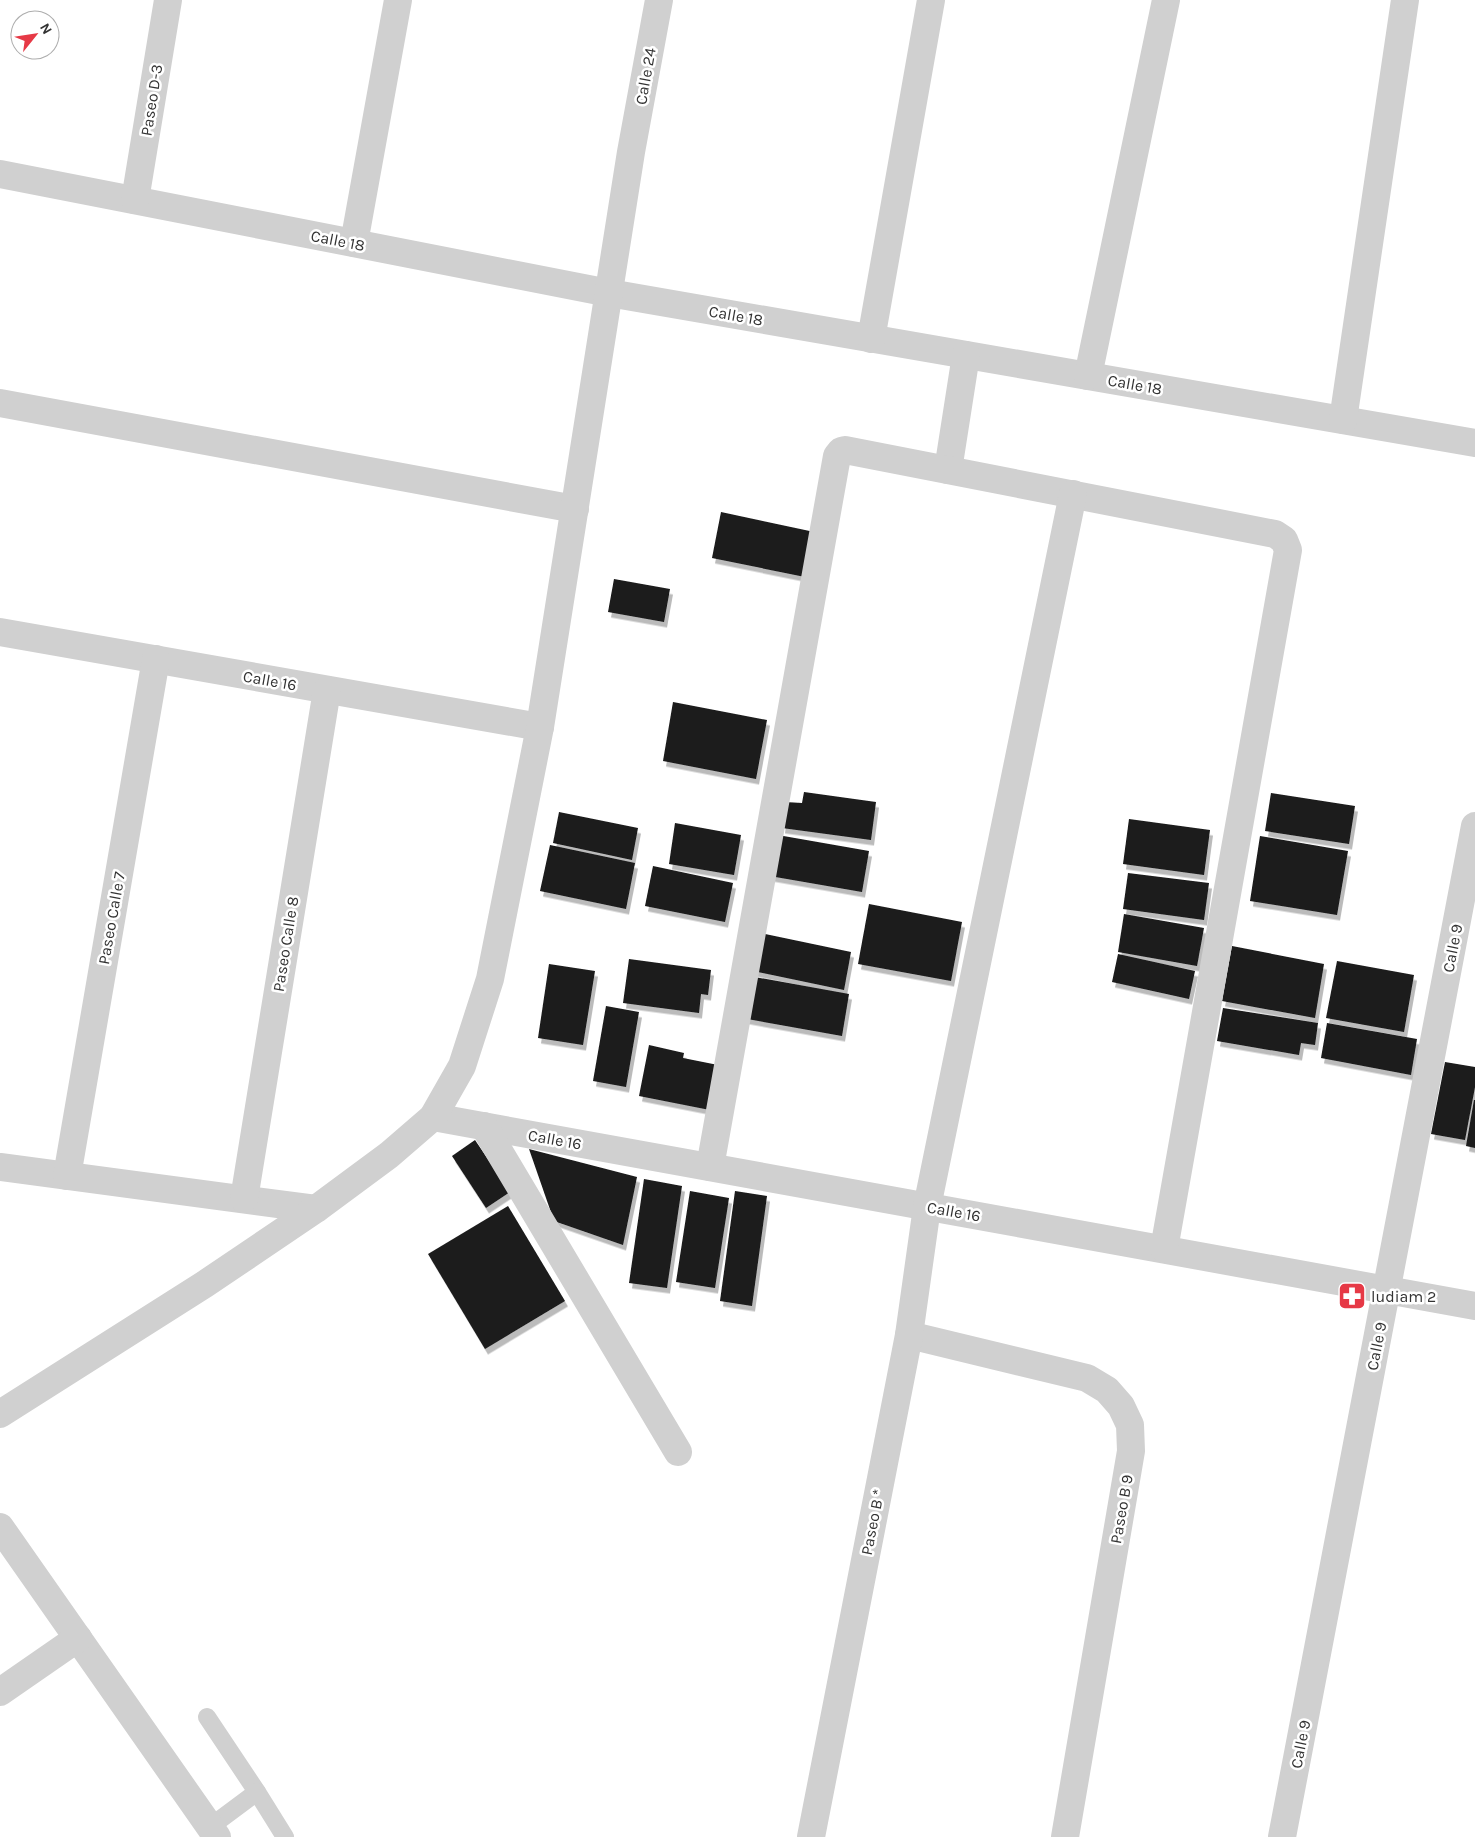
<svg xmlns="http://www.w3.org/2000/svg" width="1475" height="1837" font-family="Karla,sans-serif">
<defs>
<filter id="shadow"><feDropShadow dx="3" dy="5.5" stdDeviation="0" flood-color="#0004"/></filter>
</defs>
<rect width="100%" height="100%" fill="#fff"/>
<g fill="#1a1a1a" filter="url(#shadow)">
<path d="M721,512L819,533L810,578L712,558Z"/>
<path d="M614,579L670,589L664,622L608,612Z"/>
<path d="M673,702L767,720L756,779L663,761Z"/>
<path d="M804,792L876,802L871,840L782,828L785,802L802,803Z"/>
<path d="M1271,793L1355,806L1349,844L1265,831Z"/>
<path d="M559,812L638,828L632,860L553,843Z"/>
<path d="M1129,819L1210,830L1204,875L1123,864Z"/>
<path d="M675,823L741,835L734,875L669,864Z"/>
<path d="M772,834L869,851L862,892L764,875Z"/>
<path d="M1260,836L1348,851L1337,915L1250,901Z"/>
<path d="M550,845L635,863L626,909L540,891Z"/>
<path d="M653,866L733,883L725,922L645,906Z"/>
<path d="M1128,873L1209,883L1204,920L1123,909Z"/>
<path d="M869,904L962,922L951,981L858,964Z"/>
<path d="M1124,914L1204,928L1197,966L1118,952Z"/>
<path d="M756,932L851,952L844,990L748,970Z"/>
<path d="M1232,946L1324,964L1315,1018L1222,1001Z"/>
<path d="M1118,954L1195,971L1189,999L1112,982Z"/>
<path d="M629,959L711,970L708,995L701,994L699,1013L623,1003Z"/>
<path d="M1337,961L1414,975L1404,1032L1326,1018Z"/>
<path d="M549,964L595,971L583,1045L538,1038Z"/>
<path d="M749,976L849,994L842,1036L742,1018Z"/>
<path d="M606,1006L639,1012L626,1087L593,1081Z"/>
<path d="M1223,1008L1318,1023L1315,1045L1301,1043L1299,1055L1217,1041Z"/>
<path d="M1327,1023L1417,1039L1411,1075L1321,1058Z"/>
<path d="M649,1045L684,1053L683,1058L723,1066L715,1111L639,1096Z"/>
<path d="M1445,1062L1475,1067V1087L1465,1140L1431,1134Z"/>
<path d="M1474,1100H1475V1148L1466,1146Z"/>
<path d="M475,1140L510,1192L486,1208L452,1156Z"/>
<path d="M529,1149L637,1177L623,1245L554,1221Z"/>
<path d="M644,1179L682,1186L667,1288L629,1283Z"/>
<path d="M690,1191L729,1198L715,1288L676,1282Z"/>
<path d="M735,1191L767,1196L752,1306L720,1301Z"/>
<path d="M508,1206L565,1301L485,1349L428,1254Z"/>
</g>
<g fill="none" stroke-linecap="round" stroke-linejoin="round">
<g stroke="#d0d0d0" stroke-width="18">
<path d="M207,1717L257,1792L210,1827"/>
<path d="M257,1792L285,1837"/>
</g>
<g stroke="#d0d0d0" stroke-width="28">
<path d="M0,174L609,293L1475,443"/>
<path d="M135,200L168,0"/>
<path d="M354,243L398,0"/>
<path d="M871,339L931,0"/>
<path d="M1088,376L1166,0"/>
<path d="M0,403L575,509"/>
<path d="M1343,420L1405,0"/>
<path d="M948,470L966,355"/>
<path d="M0,632L540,727"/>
<path d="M433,1117L1475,1306"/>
<path d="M484,1126L678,1452"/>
<path d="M0,1167L316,1209"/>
<path d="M710,1167L837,456L841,451L845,450L1275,534L1284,540L1288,550L1164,1249"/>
<path d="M67,1176L156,659"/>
<path d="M244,1199L327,690"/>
<path d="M909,1335L1087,1378L1107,1390L1121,1406L1130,1425L1131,1451L1065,1837"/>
<path d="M0,1414L205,1284L316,1209L389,1155L433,1117L462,1066L490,979L540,727L631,152L659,0"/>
<path d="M0,1527L217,1837"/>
<path d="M0,1692L78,1638"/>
<path d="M811,1837L909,1335L927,1207L1073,494"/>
<path d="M1282,1837L1475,826"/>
</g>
</g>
<defs>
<g id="pharmacy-square" transform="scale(1.4375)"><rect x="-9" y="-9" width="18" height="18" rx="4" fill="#e63946" stroke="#fff"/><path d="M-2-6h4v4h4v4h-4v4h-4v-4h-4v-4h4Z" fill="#fff"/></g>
</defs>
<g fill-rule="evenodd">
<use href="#pharmacy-square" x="1352" y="1296"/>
</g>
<g text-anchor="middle" stroke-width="5" stroke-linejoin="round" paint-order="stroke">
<g font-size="16" fill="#333" stroke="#fff">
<text transform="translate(645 76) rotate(-80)" y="6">Calle 24</text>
<text transform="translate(151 100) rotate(-81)" y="6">Paseo D-3</text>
<text transform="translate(338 240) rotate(11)" y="6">Calle 18</text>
<text transform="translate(736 315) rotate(10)" y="6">Calle 18</text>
<text transform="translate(1135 384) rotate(10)" y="6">Calle 18</text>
<text transform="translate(270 680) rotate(10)" y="6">Calle 16</text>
<text transform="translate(111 918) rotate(-80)" y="6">Paseo Calle 7</text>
<text transform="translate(285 944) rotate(-81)" y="6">Paseo Calle 8</text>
<text transform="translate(1452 948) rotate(-79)" y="6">Calle 9</text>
<text transform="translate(555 1139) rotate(10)" y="6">Calle 16</text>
<text transform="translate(954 1211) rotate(10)" y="6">Calle 16</text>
<text transform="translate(1376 1346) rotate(-79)" y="6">Calle 9</text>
<text transform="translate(1121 1509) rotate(-80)" y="6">Paseo B 9</text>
<text transform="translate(872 1522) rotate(-79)" y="6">Paseo B *</text>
<text transform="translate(1300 1744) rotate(-79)" y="6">Calle 9</text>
</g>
<g font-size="16" fill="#333" stroke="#fff" text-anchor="start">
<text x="1371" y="1302">ludiam 2</text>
</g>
</g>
<g transform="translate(35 35) rotate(60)"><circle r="24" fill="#ffffff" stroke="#adadad"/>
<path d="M0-4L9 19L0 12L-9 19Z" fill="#e63946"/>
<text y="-8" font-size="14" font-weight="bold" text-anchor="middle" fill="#333333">N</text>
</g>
</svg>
